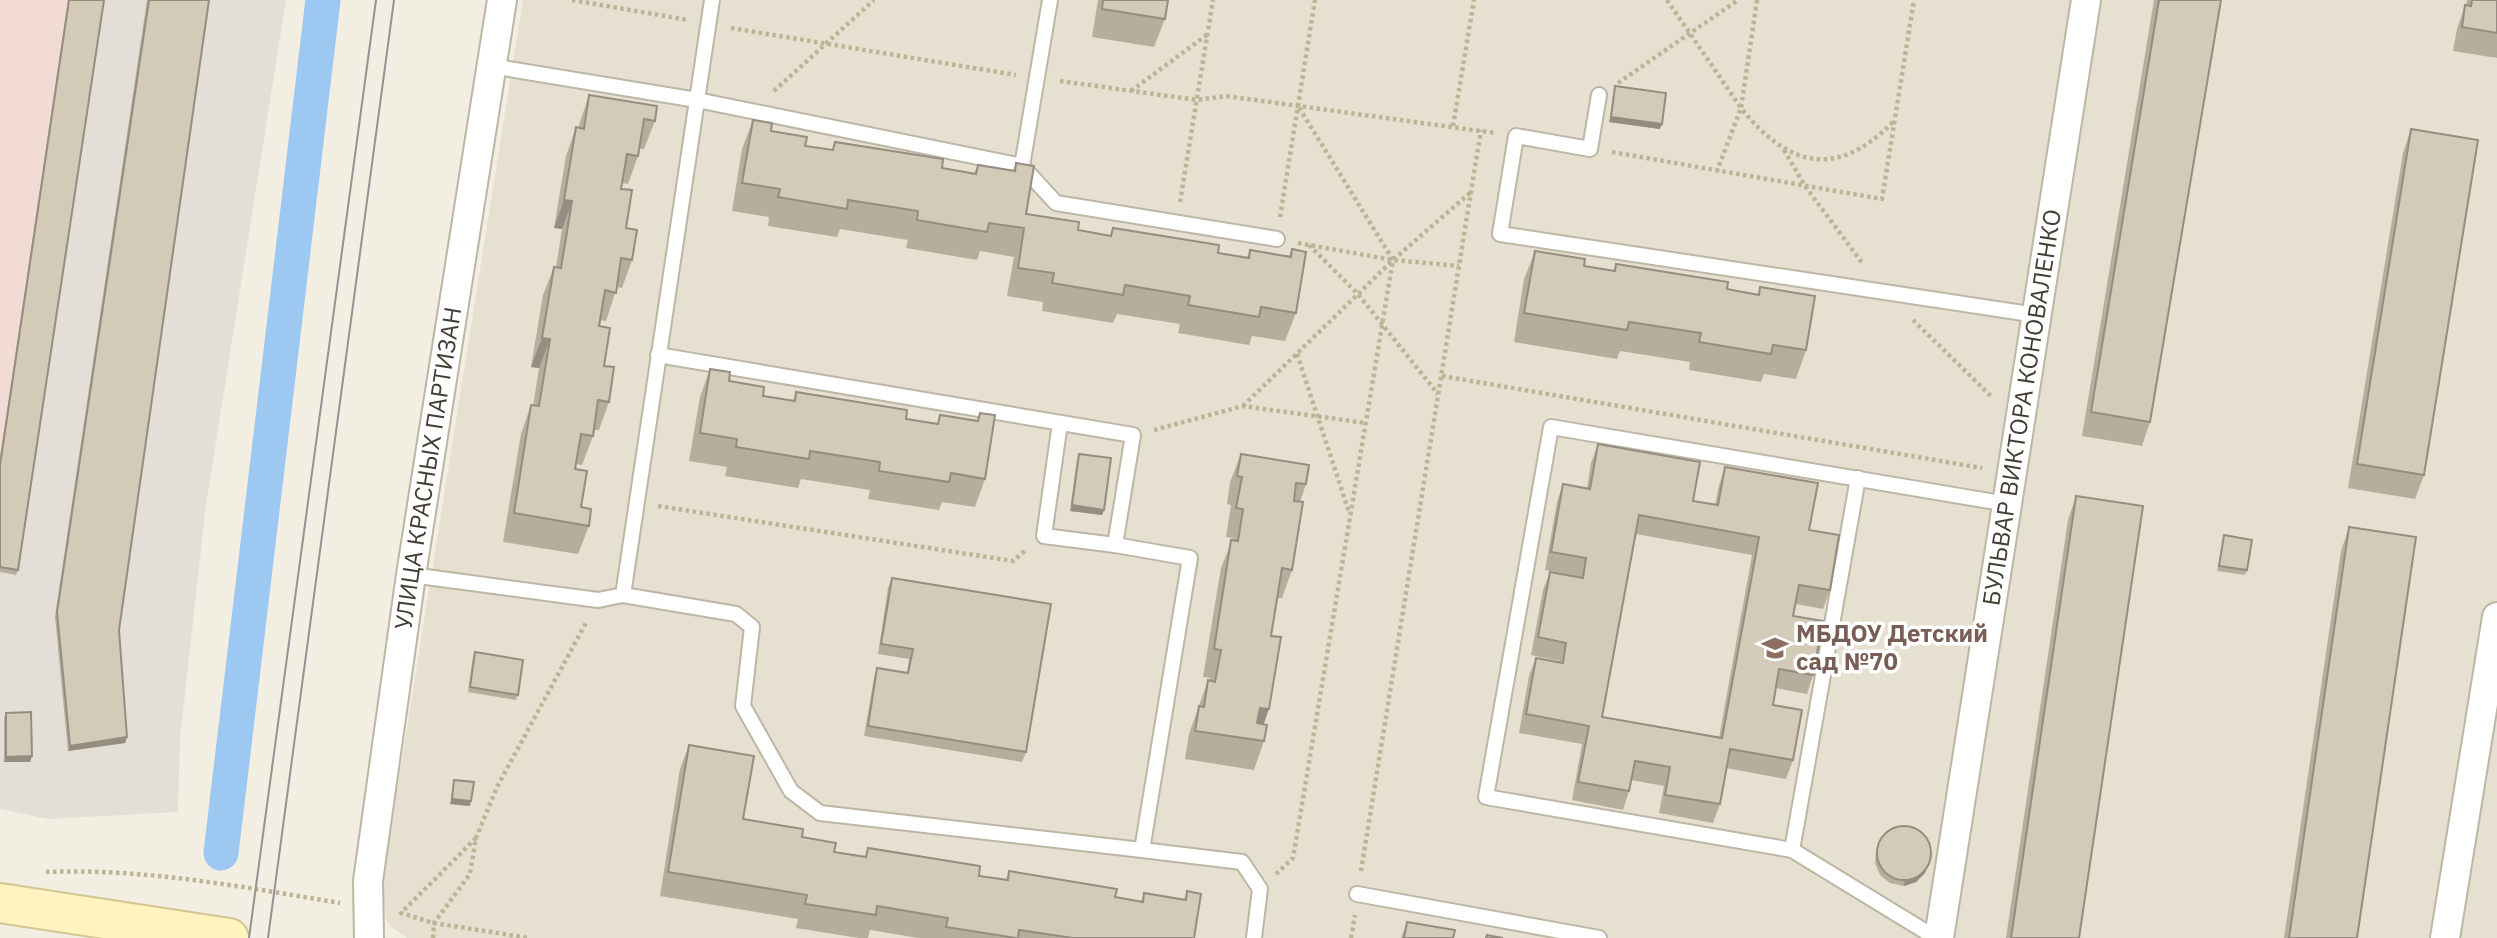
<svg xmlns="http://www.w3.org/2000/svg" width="2497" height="938" font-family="'IBM Plex Sans',sans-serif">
<rect width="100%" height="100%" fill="#f2eee2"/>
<path fill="#e6e0d0" d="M523,0H2497V938H407L391,927L383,914L382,885Z"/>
<path fill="#e3dfd7" d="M68,0H286L206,505L180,739L178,812L48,819L0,809V457Z"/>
<path fill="#f3dbd5" d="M0,0H68L0,457Z"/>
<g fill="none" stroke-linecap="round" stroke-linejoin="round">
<path stroke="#9cc8f1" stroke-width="35" d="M221,853L323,0"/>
<g stroke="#bdb6a5" stroke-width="18">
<g id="lane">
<path d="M491,66L697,100L1022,166L1056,203L1277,239"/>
<path d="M1599,95L1590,149L1516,136L1500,234L2037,315"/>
<path d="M1022,166L1050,0"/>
<path d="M658,355L1133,435L1115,545L1190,558L1142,850L1242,862L1260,889L1254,938"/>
<path d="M1060,423L1044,536L1115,545"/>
<path d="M411,575L598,600L623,595L712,0"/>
<path d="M623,595L736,614L752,627L743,706L791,791L820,813L1142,850"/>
<path d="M1792,850L1858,478"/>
<path d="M1357,894L1599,938"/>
<path d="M1936,938L1792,850L1486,797L1551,427L2007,504"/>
</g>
</g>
<g stroke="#bdb6a5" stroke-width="32">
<g id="street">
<path id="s1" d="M369,938L368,881L411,575L502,0"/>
<path id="s2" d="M1939,938L2086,0"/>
<path d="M2445,938L2497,617"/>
</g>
</g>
<g stroke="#d3c691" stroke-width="42">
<path id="secondary" d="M0,903L229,938"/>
</g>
<g stroke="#bfb396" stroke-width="4.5" stroke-dasharray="3.5 3.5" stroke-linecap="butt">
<path d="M572,0L688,20"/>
<path d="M1667,0L1741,108L1717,171"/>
<path d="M1757,0L1741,108C1789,168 1837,179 1893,122"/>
<path d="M731,28L1016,75"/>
<path d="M1060,81L1197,100L1226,96L1495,133"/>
<path d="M1618,83L1738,0"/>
<path d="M774,91L874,0"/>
<path d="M1131,91L1208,34"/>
<path d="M1453,126L1474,0"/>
<path d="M1784,150L1805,186L1863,264"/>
<path d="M1612,152L1882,199L1914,0"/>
<path d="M1180,202L1213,0"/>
<path d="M1280,217L1315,0"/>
<path d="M1298,243L1393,260L1459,266"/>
<path d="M1309,245L1358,294L1438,394"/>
<path d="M1913,320L1992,397"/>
<path d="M1297,354L1349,512"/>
<path d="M1442,376L1982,468"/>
<path d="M1243,406L1393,260L1471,192"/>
<path d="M1154,430L1243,406L1366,423"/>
<path d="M658,506L1013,561L1026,550"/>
<path d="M476,838L401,913L434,923L529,938"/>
<path d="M1361,871L1481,130"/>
<path d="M46,872C144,868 243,887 340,903"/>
<path d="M1276,874L1293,858L1393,260L1298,106"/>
<path d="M433,938L434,923L470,874L476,838L497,787L587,621"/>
<path d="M1351,938L1355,915"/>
</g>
<use href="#lane" stroke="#fff" stroke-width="14"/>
<use href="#street" stroke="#fff" stroke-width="28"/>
<use href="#secondary" stroke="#fff4bf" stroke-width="38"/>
<g stroke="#939393" stroke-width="2">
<path d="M249,938L376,0"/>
<path d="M268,938L394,0"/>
</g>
</g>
<g fill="#b5ae9d" fill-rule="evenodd">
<path d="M68,0H104L18,570L16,575L0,572V457Z"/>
<path d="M147,0H209L119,630L127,737L125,743L68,751L55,617Z"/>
<path d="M1098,0H1168L1165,19L1154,47L1092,37Z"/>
<path d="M2154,0H2221L2150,422L2142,446L2082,436Z"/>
<path d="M2467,0H2497V58L2453,51L2457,29L2465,5H2466Z"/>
<path d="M1615,86L1660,129L1609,122Z"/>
<path d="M589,95L655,121L644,149H639L638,156L628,184L622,183L621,189L626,228L632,260L622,288L617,287L606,321L600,320L599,326L609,402L599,430H594L593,436L582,465L576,464L575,469L581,507L589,526L578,554L503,542L521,434L531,405L533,406L539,368L531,367L543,295L554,267H556L562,229L554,228L566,156L576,127L578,128Z"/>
<path d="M753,120L771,131L805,146L832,150L835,142L942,168L974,174L978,165L1013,170L1016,163L1026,214L1078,230L1110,236L1113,228L1218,253L1247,258L1250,250L1289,256L1292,249L1296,313L1285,341L1252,336L1249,345L1178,333L1180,324L1117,314L1113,323L1042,311L1043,302L1007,296L1014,257L980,251L977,260L906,248L908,240L840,229L837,237L768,226L769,217L732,211L742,149Z"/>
<path d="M2411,129L2424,475L2415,499L2348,488L2403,153Z"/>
<path d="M1535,251L1584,266L1614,271L1616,264L1727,289L1758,294L1760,287L1806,350L1796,379L1764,374L1761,382L1689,370L1690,362L1620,351L1617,359L1514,342L1524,279Z"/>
<path d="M710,369L729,381L763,396L793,401L796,392L906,419L937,424L940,415L977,421L980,413L985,479L975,507L942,502L939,510L868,499L870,490L801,479L798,488L725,476L727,467L689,461L700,397Z"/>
<path d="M1598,444L1693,501L1715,505L1719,485L1725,467L1809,530L1830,590L1823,609L1796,604L1793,616L1813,675L1807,694L1776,688L1773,705L1793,760L1786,779L1726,768L1720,804L1713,823L1659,813L1664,786L1631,780L1629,791L1623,810L1572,800L1582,744L1519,733L1529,676L1536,658L1559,662L1560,661L1531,655L1543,590L1550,572L1579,576L1545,570L1557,502L1563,484L1587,488L1591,463ZM1636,534L1752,555L1719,738L1602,717Z"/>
<path d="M1079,454L1104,510L1102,515L1070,511L1077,459Z"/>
<path d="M1241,454L1306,484L1300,502L1292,570L1282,598H1278L1271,636L1264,724V741L1254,770L1185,759L1189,734L1208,680L1210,681V678L1203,677L1221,568L1233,538L1226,537L1231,505L1227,504L1230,482Z"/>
<path d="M2076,496L2079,938H2006L2068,520Z"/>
<path d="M2349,527L2357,938H2284L2341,551Z"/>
<path d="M2224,535L2247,570L2245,575L2217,571Z"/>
<path d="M892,578L1026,752L1022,762L864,736L874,678L877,668L907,673L909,659L878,654L888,588Z"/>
<path d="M475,652L518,695L516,700L468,692L473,657Z"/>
<path d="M6,713L32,756L30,762H4V718Z"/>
<path d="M689,745L743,819L802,837L834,852L865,857L868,848L979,876L1006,880L1009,871L1115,897L1141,902L1144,893L1184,899L1187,891L1194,938H918L870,930L868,938H859L796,928L798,919L660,896L680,769Z"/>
<path d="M454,780L470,806L450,804L453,785Z"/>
<path d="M1878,845L1925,873L1916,882L1904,886L1890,883L1880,875L1875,863L1876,850Z"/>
<path d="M1407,922L1453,938H1401Z"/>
</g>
<g fill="#948d80">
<path d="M1611,117L1662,124L1660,129L1609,122Z"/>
<path d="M564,200L572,201L562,229L554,228Z"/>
<path d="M542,338L550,339L539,368L531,367Z"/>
<path d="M1072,505L1104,510L1102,515L1070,511Z"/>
<path d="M1260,708L1269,709L1259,737L1250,736Z"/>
<path d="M127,737L125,743L68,751L70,746Z"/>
<path d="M32,756L30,762H4L6,757Z"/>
<path d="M452,799L471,801L470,806L450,804Z"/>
<path d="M1927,868L1925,873L1916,882L1904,886L1905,881Z"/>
</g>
<g fill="#d3cab7" stroke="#948d80" stroke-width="2" fill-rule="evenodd">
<path d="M69,0H104L18,570L0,567V465Z"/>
<path d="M149,0H209L119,630L127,737L70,746L57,612Z"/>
<path d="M1103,0H1168L1165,19L1102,9Z"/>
<path d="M2159,0H2221L2150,422L2091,412Z"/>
<path d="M2472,0H2497V33L2462,27L2465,5L2471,6Z"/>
<path d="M1615,86L1666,93L1662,124L1611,117Z"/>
<path d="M589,95L657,106L655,121L644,119L638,156L627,154L621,189L632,190L626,228L637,230L632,260L621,258L616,293L605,290L599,326L610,328L604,366L614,367L609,402L598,400L593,436L581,434L575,469L587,471L581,507L591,509L589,526L514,513L531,405L539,406L550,339L542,338L554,267L561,268L572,201L564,200L576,127L584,129Z"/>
<path d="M753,120L772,123L771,131L807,137L805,146L833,150L835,142L943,159L942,168L976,174L978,165L1015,171L1016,163L1034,166L1026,214L1079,222L1078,230L1111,236L1113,228L1219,245L1218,253L1249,258L1250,250L1291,257L1292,249L1306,252L1296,313L1261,307L1259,317L1188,305L1190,296L1125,285L1123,295L1052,283L1054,273L1018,268L1024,228L989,223L987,232L917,220L918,211L848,200L847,209L778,197L780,189L742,183Z"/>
<path d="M2411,129L2478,140L2424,475L2357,464Z"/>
<path d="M1535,251L1585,259L1584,266L1615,271L1616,264L1728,282L1727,289L1759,295L1760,287L1815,296L1806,350L1773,345L1771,354L1699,342L1701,333L1629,322L1627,330L1524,313Z"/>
<path d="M710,369L730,372L729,381L764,387L763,396L795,401L796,392L907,410L906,419L938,424L940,415L978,421L980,413L995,415L985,479L951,473L949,482L879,471L880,462L810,451L809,459L736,447L737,439L700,433Z"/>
<path d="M1598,444L1700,462L1693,501L1718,505L1725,467L1818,483L1809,530L1839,535L1830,590L1799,585L1793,616L1823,621L1813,675L1779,669L1773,705L1802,710L1793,760L1730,749L1720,804L1665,795L1670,767L1635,761L1629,791L1578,782L1589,726L1526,714L1536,658L1563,663L1566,643L1538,637L1550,572L1583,578L1586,558L1551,552L1563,484L1590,489ZM1639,515L1759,537L1722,738L1602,717Z"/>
<path d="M1079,454L1111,458L1104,510L1072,505Z"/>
<path d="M1241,454L1309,465L1306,484L1296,483L1294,501L1303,502L1292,570L1282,568L1271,636L1281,637L1269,709L1260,708L1257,723L1267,725L1264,741L1195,731L1199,706L1204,707L1208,680L1215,682L1221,650L1214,649L1231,540L1238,541L1243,509L1236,508L1242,477L1237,476Z"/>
<path d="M2076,496L2143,506L2079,938H2011Z"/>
<path d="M2349,527L2416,537L2357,938H2289Z"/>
<path d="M2224,535L2252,540L2247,570L2219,566Z"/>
<path d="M892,578L1051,604L1026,752L868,726L877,668L908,673L913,649L881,644Z"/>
<path d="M475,652L523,660L518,695L470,687Z"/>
<path d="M31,712L32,756L6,757V713Z"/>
<path d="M689,745L754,756L743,819L803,829L802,837L836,843L834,852L866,857L868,848L980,866L979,876L1008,880L1009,871L1117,889L1115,897L1143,902L1144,893L1186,900L1187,891L1201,894L1194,938H1073L1019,930L1018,938H1016L946,927L948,918L877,906L876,915L805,904L807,895L668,872Z"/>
<path d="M454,780L474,782L471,801L452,799Z"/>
<circle cx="1904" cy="853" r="27"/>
<path d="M1407,922L1455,930L1453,938H1404Z"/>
<path d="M1487,935L1503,938H1486Z"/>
</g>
<defs>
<g id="school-bare" transform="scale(2.1)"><path d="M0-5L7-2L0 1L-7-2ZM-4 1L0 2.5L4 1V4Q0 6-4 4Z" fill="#8d6e63" stroke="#fff" stroke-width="2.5" paint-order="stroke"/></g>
</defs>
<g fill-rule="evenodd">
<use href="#school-bare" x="1775" y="648"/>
</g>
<g text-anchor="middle" stroke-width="7" stroke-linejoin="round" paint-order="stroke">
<g font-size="24" fill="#433e33" stroke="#fff">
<text dy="8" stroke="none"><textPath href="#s2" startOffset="537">БУЛЬВАР ВИКТОРА КОНОВАЛЕНКО</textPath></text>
<text dy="8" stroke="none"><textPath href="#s1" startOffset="474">УЛИЦА КРАСНЫХ ПАРТИЗАН</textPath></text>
</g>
<g font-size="24" font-weight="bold" fill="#785e54" stroke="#fff" text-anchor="start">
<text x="1796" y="642">МБДОУ Детский<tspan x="1796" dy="28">сад №70</tspan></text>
</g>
</g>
</svg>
